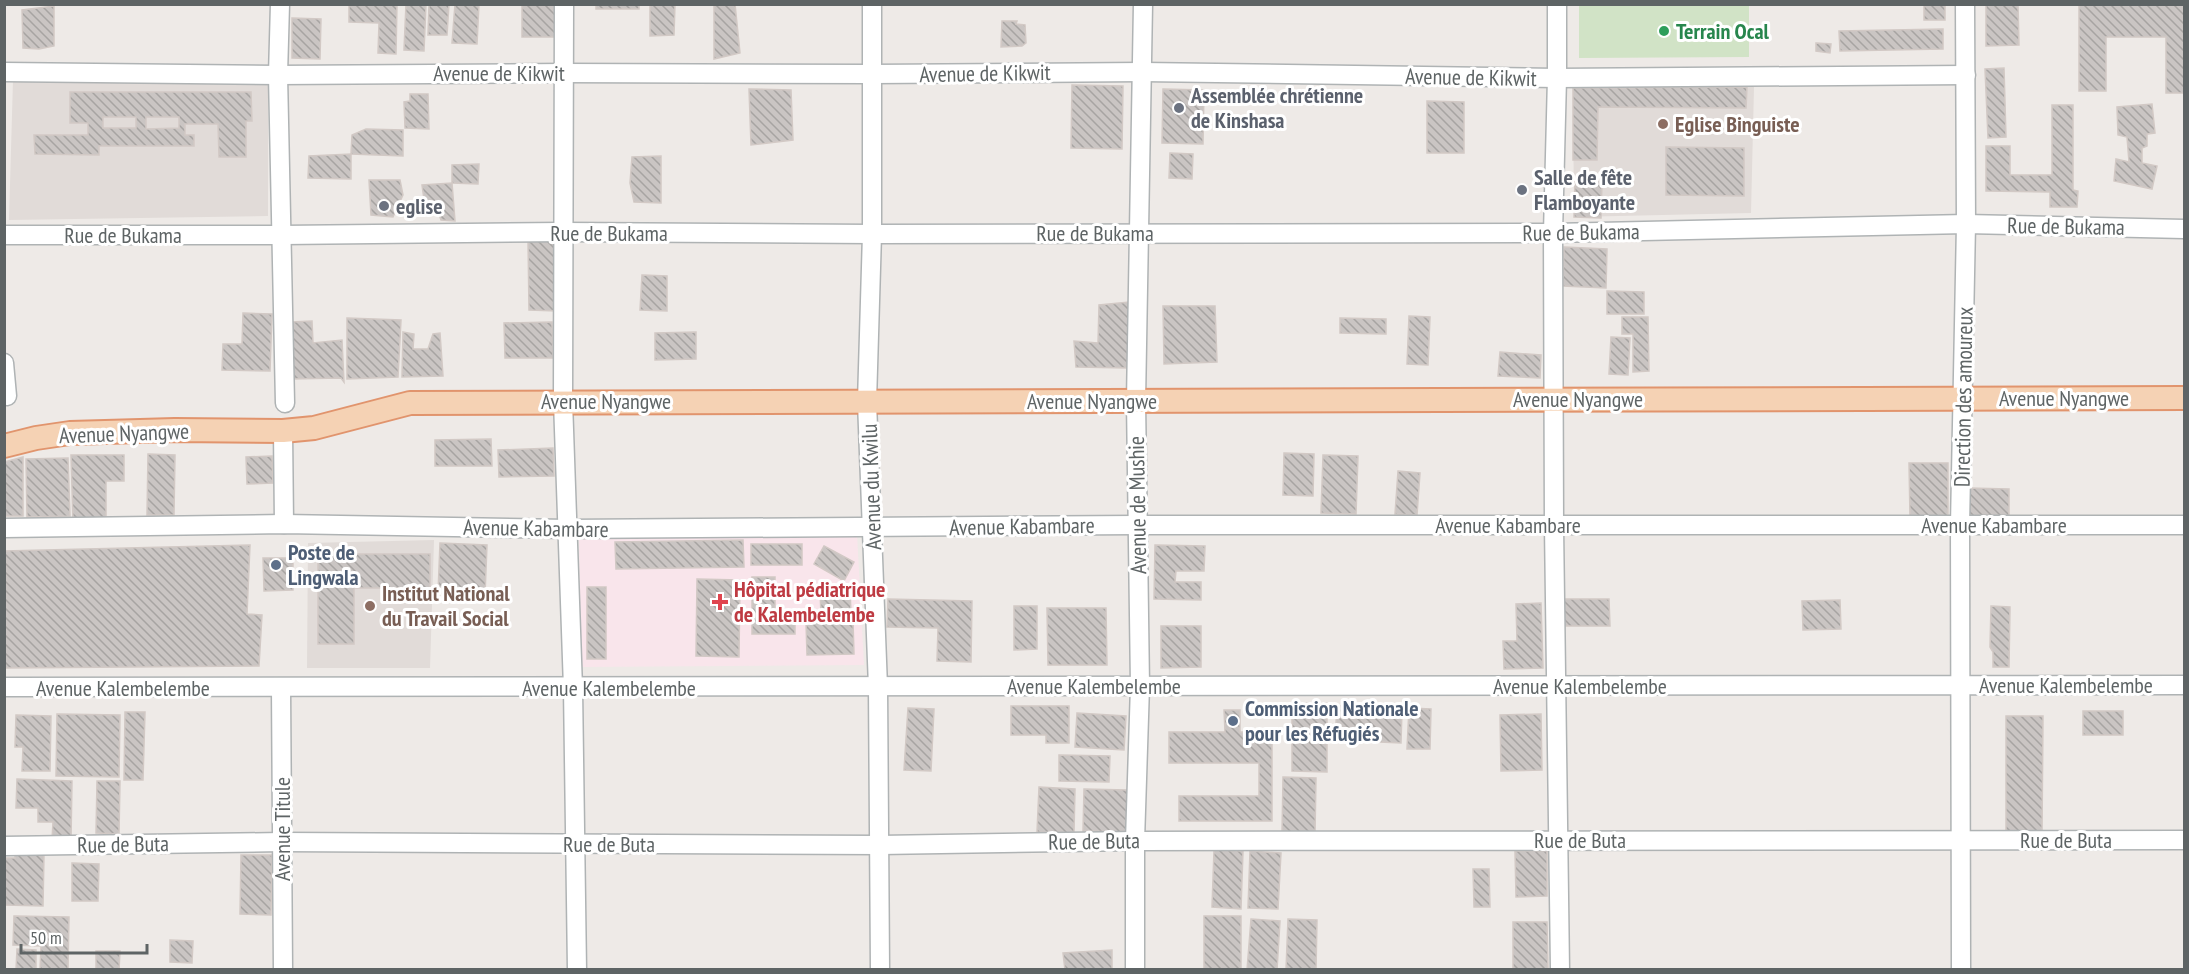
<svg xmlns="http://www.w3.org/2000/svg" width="2189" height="974" font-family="'PT Sans Narrow',sans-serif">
<defs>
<pattern id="building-back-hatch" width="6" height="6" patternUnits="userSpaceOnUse" patternTransform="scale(1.5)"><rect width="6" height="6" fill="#cac5c3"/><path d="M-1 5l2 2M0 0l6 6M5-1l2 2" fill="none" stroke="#a7a4a2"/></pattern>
</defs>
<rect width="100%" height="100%" fill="#eeeae7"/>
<g fill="#e1dbd8">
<path d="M13,80L268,84V216L9,220Z"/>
<path d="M1754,87L1751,213L1574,217L1573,88Z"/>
<path d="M434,540L430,668H307L308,543Z"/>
</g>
<path fill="#f9e5eb" d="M857,534L864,665L581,667L579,539Z"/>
<path fill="#d1e3c6" d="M1579,5H1749V57L1579,58Z"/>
<g fill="url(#building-back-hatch)" stroke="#d2c9c5" stroke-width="1.5" fill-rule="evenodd">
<path d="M349,4H397L396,54L378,53L379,23L349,22Z"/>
<path d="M406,4H426L424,51L404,50Z"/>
<path d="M429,4H449L447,35H428Z"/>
<path d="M455,4H479L477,44L452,43Z"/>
<path d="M522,4H557L558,37H522Z"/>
<rect x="596" y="4" width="43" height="5"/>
<path d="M650,4H675L674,35L650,36Z"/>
<path d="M714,4H735L740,53L714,59Z"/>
<rect x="1924" y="4" width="21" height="16"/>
<path d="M1986,4H2018L2019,45L1986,46Z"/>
<path d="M2079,4H2184V93H2166V37H2106V91H2079Z"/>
<path d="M54,6V46L39,49L23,48L22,10Z"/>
<path d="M292,18L321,19L320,59L292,58Z"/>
<path d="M1002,21H1017L1016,24L1025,25L1026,43L1022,46L1001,47Z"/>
<path d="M1943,29V49L1840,51L1839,31Z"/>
<path d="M1816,43L1831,44L1830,53L1816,51Z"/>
<path d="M2004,68L2006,137L1988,138L1985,69Z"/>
<path d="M1072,85L1123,86L1122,149L1071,148Z"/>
<path d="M1747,87L1746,108L1598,107L1597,160H1573V88Z"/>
<path d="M749,89L791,90L793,140L751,145Z"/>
<path d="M1163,89L1204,90L1203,144L1162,143Z"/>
<path d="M70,92H251L252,121H246V157H219L218,124H185V135H194V146H99V155L35,154L34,135H88V123H70ZM103,117H136V128H103ZM146,117H179V128L146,129Z"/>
<path d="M410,94H428L429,129L405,128L404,102L410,101Z"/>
<path d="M1427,101L1464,102V153H1427Z"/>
<path d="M2152,104L2155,133L2147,134V146L2142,148V163L2157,166L2152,189L2114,181L2116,159L2129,162L2127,137L2118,135L2117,107Z"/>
<path d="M2052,105H2073V190L2078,191L2077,207H2050V192L1986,191V146H2010V175H2052Z"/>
<path d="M366,129L403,130V156L351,154L352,135Z"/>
<path d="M1666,147L1744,148V196L1666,195Z"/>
<path d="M1170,153L1193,154L1192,179L1169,178Z"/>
<path d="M351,154V179L308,178L309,156Z"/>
<path d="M661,156V203L634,202L630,183L632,157Z"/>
<path d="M479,164L478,184L452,183V165Z"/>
<path d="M369,180H400L403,195L393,217L371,215Z"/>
<path d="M1575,180L1602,181L1601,218L1574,217Z"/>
<path d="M452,183L455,221L441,220L439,214H426L422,185Z"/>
<path d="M528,240H559L557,311L529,310Z"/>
<path d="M1564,247L1607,249L1606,288L1563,286Z"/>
<path d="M642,275L667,276V311L640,310Z"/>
<path d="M1607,291L1644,292V314H1607Z"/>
<path d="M1129,302L1127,368L1076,367L1074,341L1098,343L1099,305Z"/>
<path d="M1163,306H1215L1217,362L1164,364Z"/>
<path d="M243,313L272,314L270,371L222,370L223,344H242Z"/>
<path d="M1409,316L1430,317L1428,365L1407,364Z"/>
<path d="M1622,317H1648L1649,371L1633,372V334H1622Z"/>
<path d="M347,318L401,320L398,377L347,379Z"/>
<path d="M1340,318L1386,319V334L1340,333Z"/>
<path d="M312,321L313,343L342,340L344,382L341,378L291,379V322Z"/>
<path d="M552,322L553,358H505L504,323Z"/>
<path d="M403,332L414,334L413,349H428L433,334L440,333L443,376L402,377Z"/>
<path d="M696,332V359L655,360V333Z"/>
<path d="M1611,337L1630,338L1628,375L1609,374Z"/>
<path d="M1500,352L1541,355L1540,378L1498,376Z"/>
<path d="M491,439L492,466H435V440Z"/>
<path d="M553,448L554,476L499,477L498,450Z"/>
<path d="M1284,453L1314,454L1313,496L1283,495Z"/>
<path d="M148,454L175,455L174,515H147Z"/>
<path d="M71,455H124V481H106V521L73,522Z"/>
<path d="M1323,455L1358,456L1356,514L1321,513Z"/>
<path d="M272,456L273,483L247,484L246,457Z"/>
<path d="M23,457V516H4V462Z"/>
<path d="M68,458L70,516L27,517L26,459Z"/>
<path d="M1909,463H1948V517H1910Z"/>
<path d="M1398,471L1420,473L1417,515L1395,514Z"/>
<path d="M1968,488L2009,489V519L1967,518Z"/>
<path d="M743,540L744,567L616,569L615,542Z"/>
<path d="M440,543L487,545L485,595L438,593Z"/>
<rect x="751" y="544" width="51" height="21"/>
<path d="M250,545L247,614L262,615L259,666L4,668V551Z"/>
<path d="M1155,545L1205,546L1204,571H1176L1175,582H1201V600L1154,599Z"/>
<path d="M824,546L854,562L844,581L814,564Z"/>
<path d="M318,554H430V588H354V644H318Z"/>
<path d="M263,558H293V590L264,591Z"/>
<path d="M752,577H775V610H795V634H752Z"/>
<path d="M697,579L740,580L739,657L696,656Z"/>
<rect x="587" y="587" width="19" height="72"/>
<path d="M850,588L851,614L821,615L820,589Z"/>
<path d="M888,599L972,601L971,662L937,661L938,628L887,627Z"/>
<path d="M1561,599H1609L1610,626H1562Z"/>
<path d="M1840,600L1841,629L1803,630L1802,601Z"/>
<path d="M1541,603L1543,668L1504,669L1503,641H1517L1516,604Z"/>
<path d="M1014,606H1037V649L1014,650Z"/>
<path d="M1991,606L2010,607L2009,667H1993V652L1990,647Z"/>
<path d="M1047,608H1106L1107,665H1048Z"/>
<path d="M853,621L854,654L807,655L806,622Z"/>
<path d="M1161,626H1201V667L1161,668Z"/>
<path d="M1292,703H1327V772L1292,771Z"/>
<path d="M1011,706H1069V743H1046V735H1011Z"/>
<path d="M1337,706L1402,710L1401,743L1335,740Z"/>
<path d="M908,708L934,709L931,771L904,770Z"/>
<path d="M1409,708L1431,709L1430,749H1407Z"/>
<path d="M1224,710H1240V732H1272V821H1179V796H1259V763H1169V732H1225Z"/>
<rect x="2083" y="711" width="40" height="24"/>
<path d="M125,712H145L143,780H124Z"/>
<path d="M1077,713L1126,716L1124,750L1075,747Z"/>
<path d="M57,714L120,715L119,777L56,776Z"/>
<path d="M1541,714L1542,770L1501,771L1500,715Z"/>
<path d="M16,715L51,716L50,771H22L23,747H15Z"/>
<path d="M2006,716H2043L2042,836H2006Z"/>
<path d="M1059,755L1110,756L1109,782L1059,781Z"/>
<path d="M1283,777L1316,778L1315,834L1282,833Z"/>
<path d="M17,779L72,781L71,841L52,840L53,822H38V808H16Z"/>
<path d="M97,781H120L119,834L96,833Z"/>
<path d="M1039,787L1075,789L1074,833L1037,832Z"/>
<path d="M1084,789L1127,790L1126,832L1083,831Z"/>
<path d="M1214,850L1243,851L1241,909L1212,907Z"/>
<path d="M1250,851L1281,853L1278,909L1248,908Z"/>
<path d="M1515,851H1547V896L1516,897Z"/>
<path d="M15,853L44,854L43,906L5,905V858H15Z"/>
<path d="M241,855H272L271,915L240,914Z"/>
<path d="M72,863L99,864L98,901H72Z"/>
<path d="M1473,869H1489L1490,907H1474Z"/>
<path d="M14,916L69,917L68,970H40L41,946L13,945Z"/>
<rect x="1204" y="916" width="37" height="54"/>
<path d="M1251,919L1280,921L1277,970H1247Z"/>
<path d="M1288,919L1317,920L1316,970H1286Z"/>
<path d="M1513,922H1547L1548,970H1513Z"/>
<path d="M170,940L193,941L192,963L170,962Z"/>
<path d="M17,949L36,950V970H16Z"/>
<path d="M1112,950V970H1065L1063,953Z"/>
<path d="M96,951H120L119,970H96Z"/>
</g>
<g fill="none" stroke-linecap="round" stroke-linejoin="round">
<g stroke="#afb3b4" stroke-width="21">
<g id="minor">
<path d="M280,4L278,75L285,403"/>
<path d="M564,4L563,401L573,688L577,970"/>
<path d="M872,4V234L867,402L878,687L880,970"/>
<path d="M1557,4V78L1553,233L1554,526L1560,970"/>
<path d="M4,72L278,75L564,73L872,74L1143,72L1557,78L1966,75"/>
<path d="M4,235H283L563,232L872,234L1553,233L1966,224L2184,229"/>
<path d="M4,363L7,396"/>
<path d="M283,431L284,524"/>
<path d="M4,528L284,524L568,529L1137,525H2184"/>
<path d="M4,687L2184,685"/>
<path d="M281,688L283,970"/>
<path d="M4,846L282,842L880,845L1135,841L2184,840"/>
<path d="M1135,970V841L1140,686L1136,401L1143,4"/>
<path d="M1961,970L1960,525L1966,224L1965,4"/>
</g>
</g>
<g stroke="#e1946d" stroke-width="26">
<path id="major" d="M4,446L36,438L70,433L175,430L283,431L314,428L410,403L2184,398"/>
</g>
<use href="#minor" stroke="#fff" stroke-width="18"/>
<use href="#major" stroke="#f5d2b4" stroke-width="22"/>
</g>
<circle fill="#2e9e5b" stroke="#fff" stroke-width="2" cx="1664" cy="31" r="6"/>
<g fill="#6b7280" stroke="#fff" stroke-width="2">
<circle cx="1179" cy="108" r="6"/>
<circle cx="1522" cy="190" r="6"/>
<circle cx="384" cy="206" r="6"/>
</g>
<g fill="#8d6e63" stroke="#fff" stroke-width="2">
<circle cx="1663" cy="124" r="6"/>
<circle cx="370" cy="606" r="6"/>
</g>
<g fill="#5c6f8a" stroke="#fff" stroke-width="2">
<circle cx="276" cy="565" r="6"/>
<circle cx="1233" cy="721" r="6"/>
</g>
<path fill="#e0444e" stroke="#fff" stroke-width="2" d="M717 593h6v6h6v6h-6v6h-6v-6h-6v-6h6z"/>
<g text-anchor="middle" stroke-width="6" stroke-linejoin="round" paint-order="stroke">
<g font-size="22" font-weight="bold" fill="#27864d" stroke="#fff" text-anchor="start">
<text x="1676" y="39">Terrain Ocal</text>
</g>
<g font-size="22" fill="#5e6465" stroke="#fff">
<text x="499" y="81">Avenue de Kikwit</text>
<text transform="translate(985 73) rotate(-1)" y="8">Avenue de Kikwit</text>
<text transform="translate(1471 77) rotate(1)" y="8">Avenue de Kikwit</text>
<text transform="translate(2066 226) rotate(1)" y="8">Rue de Bukama</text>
<text transform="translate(1581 232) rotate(-1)" y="8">Rue de Bukama</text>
<text x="609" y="241">Rue de Bukama</text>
<text x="1095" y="241">Rue de Bukama</text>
<text x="123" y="243">Rue de Bukama</text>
<text transform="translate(1963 397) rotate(-89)" y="8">Direction des amoureux</text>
<text x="2064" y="406">Avenue Nyangwe</text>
<text x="1578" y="407">Avenue Nyangwe</text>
<text x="606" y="409">Avenue Nyangwe</text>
<text x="1092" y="409">Avenue Nyangwe</text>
<text transform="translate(124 433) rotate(-2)" y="8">Avenue Nyangwe</text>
<text transform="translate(871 487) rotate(-92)" y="8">Avenue du Kwilu</text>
<text transform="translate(1137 505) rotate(-91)" y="8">Avenue de Mushie</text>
<text x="1508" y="533">Avenue Kabambare</text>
<text x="1994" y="533">Avenue Kabambare</text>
<text transform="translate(1022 526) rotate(-1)" y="8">Avenue Kabambare</text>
<text transform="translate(536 528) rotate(1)" y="8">Avenue Kabambare</text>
<text x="2066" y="693">Avenue Kalembelembe</text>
<text x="1094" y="694">Avenue Kalembelembe</text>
<text x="1580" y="694">Avenue Kalembelembe</text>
<text x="123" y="696">Avenue Kalembelembe</text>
<text x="609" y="696">Avenue Kalembelembe</text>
<text transform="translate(282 829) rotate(-90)" y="8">Avenue Titule</text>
<text x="1580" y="848">Rue de Buta</text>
<text x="2066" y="848">Rue de Buta</text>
<text transform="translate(1094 841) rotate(-1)" y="8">Rue de Buta</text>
<text transform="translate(123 844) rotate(-1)" y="8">Rue de Buta</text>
<text x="609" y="852">Rue de Buta</text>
</g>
<g font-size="22" font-weight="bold" fill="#5b616d" stroke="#fff" text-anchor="start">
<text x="1191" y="103">Assemblée chrétienne<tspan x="1191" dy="25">de Kinshasa</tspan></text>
<text x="1534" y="185">Salle de fête<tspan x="1534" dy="25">Flamboyante</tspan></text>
<text x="396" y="214">eglise</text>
</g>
<g font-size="22" font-weight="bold" fill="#785e54" stroke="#fff" text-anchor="start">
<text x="1675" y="132">Eglise Binguiste</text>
<text x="382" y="601">Institut National<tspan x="382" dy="25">du Travail Social</tspan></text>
</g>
<g font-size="22" font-weight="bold" fill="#4e5e75" stroke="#fff" text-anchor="start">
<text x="288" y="560">Poste de<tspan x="288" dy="25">Lingwala</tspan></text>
<text x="1245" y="716">Commission Nationale<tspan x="1245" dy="25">pour les Réfugiés</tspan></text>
</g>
<g font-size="22" font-weight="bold" fill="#be3a42" stroke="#fff" text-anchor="start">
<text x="734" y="597">Hôpital pédiatrique<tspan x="734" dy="25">de Kalembelembe</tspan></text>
</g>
</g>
<rect width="2189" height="974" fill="none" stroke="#5e6465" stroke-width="12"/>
<path d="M21 944v9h126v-9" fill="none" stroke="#5e6465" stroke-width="3"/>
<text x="30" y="944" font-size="18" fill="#5e6465" stroke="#ffffff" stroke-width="4.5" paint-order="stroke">50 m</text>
</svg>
